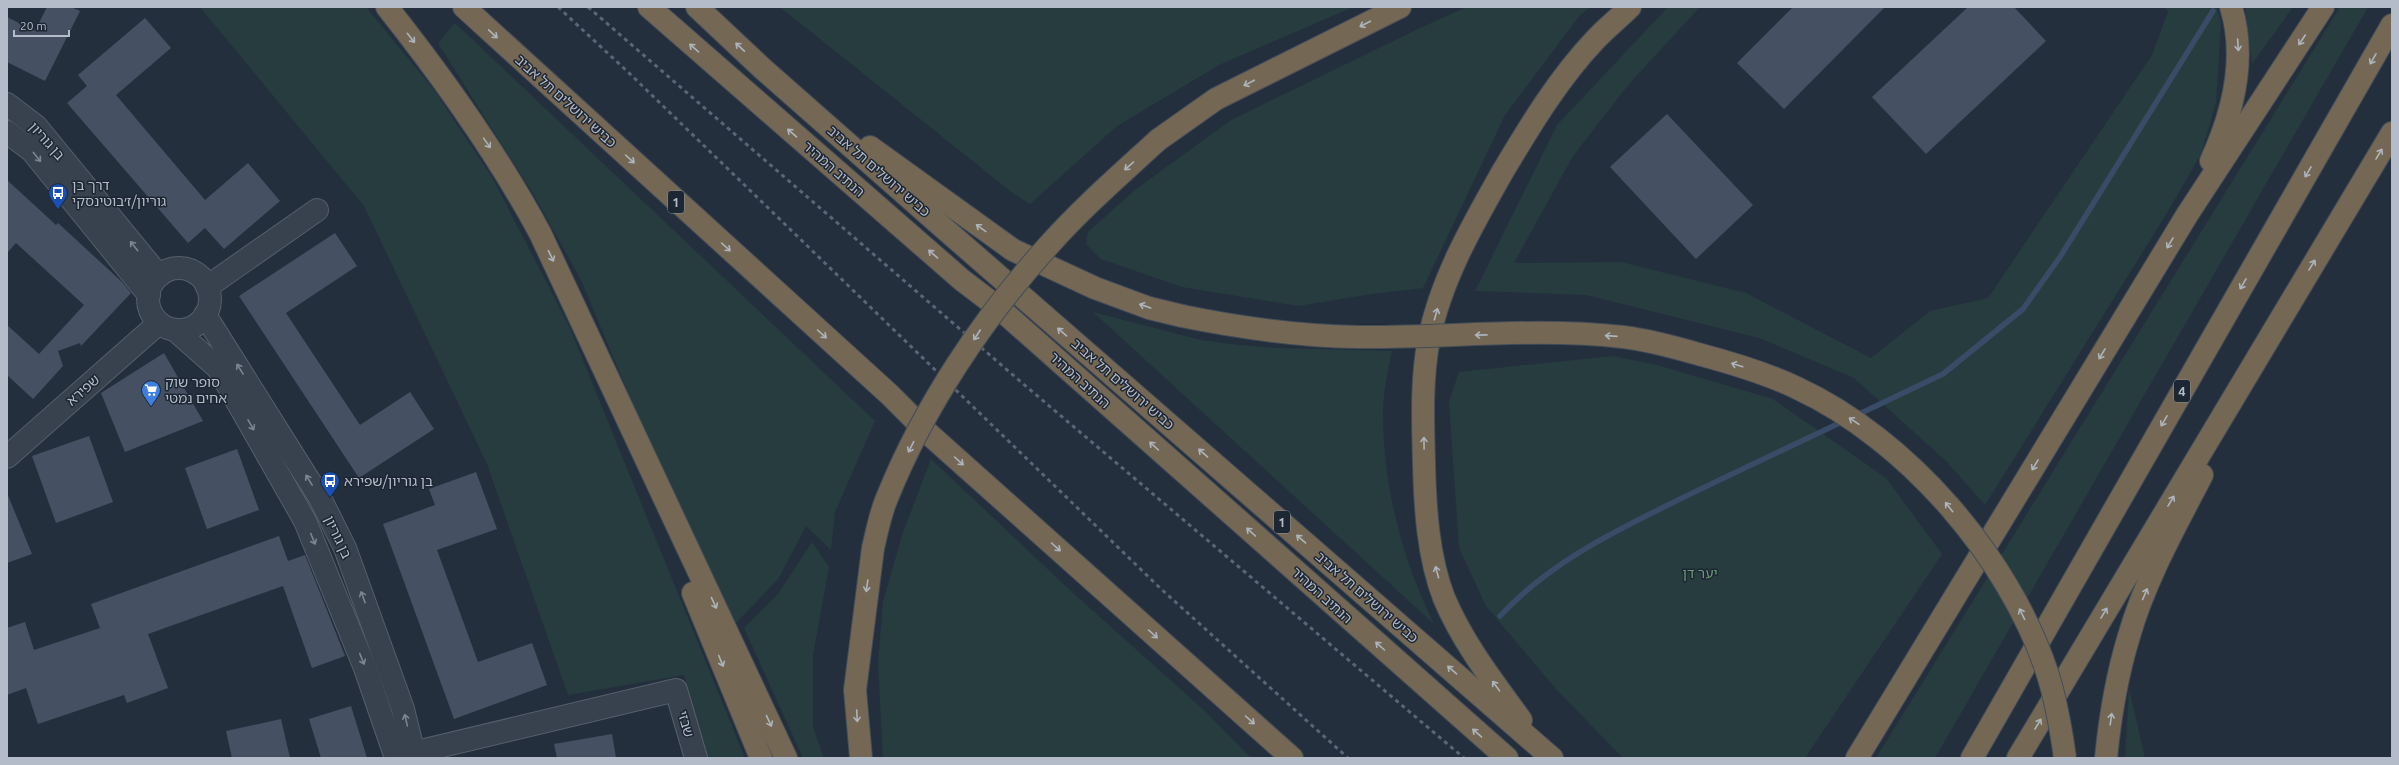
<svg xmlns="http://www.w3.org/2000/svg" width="2399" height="765" font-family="Ubuntu,'Noto Sans Hebrew',sans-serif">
<rect width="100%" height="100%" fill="#242f3e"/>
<g fill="#263c3f">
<path d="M200,7H366L434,90L492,177L569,326L745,758H707L684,675L568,695L487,464L364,206Z"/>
<path d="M780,7H1353L1219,65L1117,126L1030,204L1014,194Z"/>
<path d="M1467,7H1591L1580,15L1505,115L1423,288L1372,294L1298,306L1182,287L1101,259L1086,244L1088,232L1135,190L1231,120L1420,28Z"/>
<path d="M1668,7H1700L1629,84L1573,156L1514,263L1621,262L1746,293L1871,358L1930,311L1988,298L2152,55L2168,12L2165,7H2217L2221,23L2216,103L2201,154L2167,213L1985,505L1946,461L1854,378L1759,338L1586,295L1475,291L1557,125Z"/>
<path d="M2245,7H2293L2252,64Z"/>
<path d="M2340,7H2368L1935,758H1876Z"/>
<path d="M455,23L875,421L835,512L831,550L806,526L779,578L731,628L649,443L581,280L535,197L438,43Z"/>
<path d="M1093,312L1201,340L1239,345L1279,348L1392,351C1388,371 1383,392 1383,414C1383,486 1402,559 1434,624Z"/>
<path d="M1613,356L1657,365L1773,399L1886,478L1942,554L1805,758H1623L1555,688L1486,606L1459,548L1449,402L1459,372Z"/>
<path d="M931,459L1072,592L1206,712L1251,758H883L878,663L883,602L902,535Z"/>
<path d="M812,542L829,567L813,655V727L824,758H803L744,628L778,594Z"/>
<path d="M2129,688L2145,758H2125Z"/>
</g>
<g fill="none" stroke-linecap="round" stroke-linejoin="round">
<g stroke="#394c67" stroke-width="5.5">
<path d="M1855,416L1943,374L2023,309L2060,257L2213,11"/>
<path d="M1500,616C1548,564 1611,533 1674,502C1731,474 1787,448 1844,421"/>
</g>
</g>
<g fill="#455162">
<path d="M47,7H71L80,11L45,81L7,62V17L35,31Z"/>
<path d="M1793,7H1885L1784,109L1737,63Z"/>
<path d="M1968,7H2014L2046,41L1926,154L1872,97Z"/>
<path d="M145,18L171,48L116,95L205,200L248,163L280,201L224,249L205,228L188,243L67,103L87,86L78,75Z"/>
<path d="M1667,114L1753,205L1696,259L1610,167Z"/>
<path d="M7,180L56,225L58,223L122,282L131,293L81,346L80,343L58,351L63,366L33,399L7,375V325L39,354L84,305L16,243L7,253Z"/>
<path d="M335,233L357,266L286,313L360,425L410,392L434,429L359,478L239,296Z"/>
<path d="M164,353L203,421L125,452L101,393Z"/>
<path d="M89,436L113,502L56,523L32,456Z"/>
<path d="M237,449L259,510L207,529L185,468Z"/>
<path d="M476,472L497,529L437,550L478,662L532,643L547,685L454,719L383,524L435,505L429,489Z"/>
<path d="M7,493L32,554L7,563Z"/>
<path d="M279,536L288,561L305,555L345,656L312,668L283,586L148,634L168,688L127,703L124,695L38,724L26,688L7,695V628L25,622L34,650L100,628L91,604Z"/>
<path d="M351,706L367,758H321L309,719Z"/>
<path d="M281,719L290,758H232L226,731Z"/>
<path d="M612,734L616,758H557L554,744Z"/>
</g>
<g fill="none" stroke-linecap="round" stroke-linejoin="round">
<g stroke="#565f6c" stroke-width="24">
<g id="minor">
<path d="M7,104L36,126L159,276"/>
<path d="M7,132L32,151L149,295"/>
<circle cx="179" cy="299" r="31"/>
<path d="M207,287L317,210"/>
<path d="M205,315L320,498L345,548L403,709L415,758"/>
<path d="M175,330L218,368L305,521L365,668L396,758"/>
<path d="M7,457L159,323"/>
<path d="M400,756L676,690L696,758"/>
</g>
</g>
<g stroke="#434c59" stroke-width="24">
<g id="highway">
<path d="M387,7C444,79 497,153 540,233L786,758"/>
<path d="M464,7L890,395L930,435L1292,758"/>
<path d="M649,7L962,280L1000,309L1507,758"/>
<path d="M697,7L763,69L947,231L1552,758"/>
<path d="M1158,140L1216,99L1400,7"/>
<path d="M870,147L1013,250L1095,288L1149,308L1182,316"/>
<path d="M2211,161C2233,113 2247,59 2231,7"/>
<path d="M693,593L761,758"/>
<path d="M1521,720C1492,680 1463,643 1444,598C1428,557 1425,507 1424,463C1423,422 1421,380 1429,339C1441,279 1473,224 1503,171C1530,126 1558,79 1595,40C1606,28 1619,18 1630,7"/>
<path d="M861,758L855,690L873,548"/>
<path d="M1857,758L2187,215L2323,7"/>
<path d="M1972,758L2392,25"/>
<path d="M2018,758L2392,133"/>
<path d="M2106,758C2110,717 2117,675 2129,636C2145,580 2175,527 2202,475"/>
</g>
</g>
<use href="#minor" stroke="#38414e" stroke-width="22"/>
<use href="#highway" stroke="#746855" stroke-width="22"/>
<g stroke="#5a6575" stroke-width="3" stroke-dasharray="4 4" stroke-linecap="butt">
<path d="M558,7L628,72L1160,588L1348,758"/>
<path d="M588,7L1021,382L1464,758"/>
</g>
<g stroke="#434c59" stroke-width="24" stroke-linecap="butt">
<g id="highway-bridge">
<path d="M1182,316C1241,328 1298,336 1358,337C1446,338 1535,327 1623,337C1648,340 1674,347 1698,354C1732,363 1766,373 1797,388C1907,439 2009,557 2047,672C2056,700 2061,729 2065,758"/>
<path d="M873,548C877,532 880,514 887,498C924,406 983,318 1049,245C1083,207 1121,174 1158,140"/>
</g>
</g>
<use href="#highway-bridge" stroke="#746855" stroke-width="22"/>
</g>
<defs><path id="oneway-shaft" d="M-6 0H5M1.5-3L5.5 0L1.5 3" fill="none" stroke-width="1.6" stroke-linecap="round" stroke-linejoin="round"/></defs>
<g stroke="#aeb4bd">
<use href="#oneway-shaft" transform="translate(1365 24) rotate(153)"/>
<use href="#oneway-shaft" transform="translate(493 34) rotate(43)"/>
<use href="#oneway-shaft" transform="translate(411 38) rotate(52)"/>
<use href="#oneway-shaft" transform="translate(2302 40) rotate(123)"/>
<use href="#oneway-shaft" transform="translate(2238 45) rotate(86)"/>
<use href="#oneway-shaft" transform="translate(740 47) rotate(-137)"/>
<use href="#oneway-shaft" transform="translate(694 48) rotate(-139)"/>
<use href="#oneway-shaft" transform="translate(2373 59) rotate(120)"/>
<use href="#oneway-shaft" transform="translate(1249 83) rotate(152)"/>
<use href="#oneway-shaft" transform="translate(792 133) rotate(-139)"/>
<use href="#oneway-shaft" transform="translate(487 143) rotate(55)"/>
<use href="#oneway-shaft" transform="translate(2379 154) rotate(-59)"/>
<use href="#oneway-shaft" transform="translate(630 159) rotate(42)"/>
<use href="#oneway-shaft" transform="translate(1129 166) rotate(138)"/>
<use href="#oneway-shaft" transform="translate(2308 172) rotate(120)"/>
<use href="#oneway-shaft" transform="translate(981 228) rotate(-144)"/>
<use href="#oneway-shaft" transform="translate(2170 243) rotate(121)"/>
<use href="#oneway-shaft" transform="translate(726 247) rotate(42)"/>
<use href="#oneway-shaft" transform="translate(933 254) rotate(-139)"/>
<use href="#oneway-shaft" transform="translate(551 256) rotate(64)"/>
<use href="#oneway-shaft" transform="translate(2312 265) rotate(-59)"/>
<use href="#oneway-shaft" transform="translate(2243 284) rotate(120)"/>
<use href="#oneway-shaft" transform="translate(1145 306) rotate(-161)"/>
<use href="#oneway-shaft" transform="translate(1436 314) rotate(-74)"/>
<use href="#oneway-shaft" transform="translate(1062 332) rotate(-139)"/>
<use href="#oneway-shaft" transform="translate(822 334) rotate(42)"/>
<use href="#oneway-shaft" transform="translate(977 335) rotate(123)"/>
<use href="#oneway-shaft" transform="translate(1481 335) rotate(179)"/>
<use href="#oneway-shaft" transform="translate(1611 336) rotate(-176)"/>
<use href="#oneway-shaft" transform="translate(2102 354) rotate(121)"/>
<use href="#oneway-shaft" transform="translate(1737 365) rotate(-163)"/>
<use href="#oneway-shaft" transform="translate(1854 421) rotate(-146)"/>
<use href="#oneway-shaft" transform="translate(2164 421) rotate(120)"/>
<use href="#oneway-shaft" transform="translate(1424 443) rotate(-91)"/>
<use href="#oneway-shaft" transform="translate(1154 446) rotate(-138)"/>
<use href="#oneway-shaft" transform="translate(911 447) rotate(117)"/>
<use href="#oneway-shaft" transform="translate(1203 453) rotate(-139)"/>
<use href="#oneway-shaft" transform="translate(959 461) rotate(42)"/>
<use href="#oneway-shaft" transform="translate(2035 465) rotate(121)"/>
<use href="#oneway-shaft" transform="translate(2171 501) rotate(-59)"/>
<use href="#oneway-shaft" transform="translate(1949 507) rotate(-128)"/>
<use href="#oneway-shaft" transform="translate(1251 532) rotate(-138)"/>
<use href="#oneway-shaft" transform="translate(1301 539) rotate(-139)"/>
<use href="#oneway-shaft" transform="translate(1056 547) rotate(42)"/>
<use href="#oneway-shaft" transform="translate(1437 572) rotate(-105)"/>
<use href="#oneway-shaft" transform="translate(867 586) rotate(98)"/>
<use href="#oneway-shaft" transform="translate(2145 594) rotate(-67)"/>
<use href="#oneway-shaft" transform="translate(714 603) rotate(65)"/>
<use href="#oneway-shaft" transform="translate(2104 613) rotate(-59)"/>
<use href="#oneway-shaft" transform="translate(2022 614) rotate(-116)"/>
<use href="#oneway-shaft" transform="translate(1153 634) rotate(42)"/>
<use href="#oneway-shaft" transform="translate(1380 646) rotate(-138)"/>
<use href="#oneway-shaft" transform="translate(721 661) rotate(68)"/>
<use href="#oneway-shaft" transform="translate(1452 670) rotate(-139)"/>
<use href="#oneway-shaft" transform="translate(1496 686) rotate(-126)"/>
<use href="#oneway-shaft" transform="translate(857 716) rotate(87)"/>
<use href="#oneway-shaft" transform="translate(2111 719) rotate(-82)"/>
<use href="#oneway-shaft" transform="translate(1250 720) rotate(42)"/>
<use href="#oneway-shaft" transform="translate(769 721) rotate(65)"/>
<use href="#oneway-shaft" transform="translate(2038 724) rotate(-59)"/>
<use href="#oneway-shaft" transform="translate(1477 733) rotate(-139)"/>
</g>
<g stroke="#7c8592">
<use href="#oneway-shaft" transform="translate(37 157) rotate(51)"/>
<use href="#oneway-shaft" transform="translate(134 246) rotate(-129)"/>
<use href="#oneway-shaft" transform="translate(240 369) rotate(-122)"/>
<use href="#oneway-shaft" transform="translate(251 425) rotate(60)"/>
<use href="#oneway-shaft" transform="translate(309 480) rotate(-122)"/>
<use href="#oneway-shaft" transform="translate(313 539) rotate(68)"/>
<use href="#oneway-shaft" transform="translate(363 597) rotate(-110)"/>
<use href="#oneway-shaft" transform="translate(362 659) rotate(68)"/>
<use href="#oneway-shaft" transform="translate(406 720) rotate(-103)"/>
</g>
<defs>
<g id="bus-pin" transform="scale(1)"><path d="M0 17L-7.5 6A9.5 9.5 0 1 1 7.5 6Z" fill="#1a4fb4" stroke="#1d2633"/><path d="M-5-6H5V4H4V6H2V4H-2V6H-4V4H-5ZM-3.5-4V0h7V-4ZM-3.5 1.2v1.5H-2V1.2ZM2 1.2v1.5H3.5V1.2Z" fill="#fff"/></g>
<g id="supermarket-pin" transform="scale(1)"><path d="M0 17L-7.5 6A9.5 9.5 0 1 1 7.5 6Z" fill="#3f7fe0" stroke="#1d2633"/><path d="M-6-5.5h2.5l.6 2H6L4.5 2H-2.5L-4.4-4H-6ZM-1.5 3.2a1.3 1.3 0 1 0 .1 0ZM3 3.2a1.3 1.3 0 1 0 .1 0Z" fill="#fff"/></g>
</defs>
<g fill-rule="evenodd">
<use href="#bus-pin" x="58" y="193"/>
<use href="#supermarket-pin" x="151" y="390"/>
<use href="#bus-pin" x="330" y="481"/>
</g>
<g text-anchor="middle" stroke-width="3" stroke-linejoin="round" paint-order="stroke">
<g fill="#1d2633" stroke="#878f9c" stroke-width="1">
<rect x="668" y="191" width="16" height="22" rx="3"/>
<rect x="2174" y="380" width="16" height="22" rx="3"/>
<rect x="1274" y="511" width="16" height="22" rx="3"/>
</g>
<g font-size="13" font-weight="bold" fill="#b4bcc9">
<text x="676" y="207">1</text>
<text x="2182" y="396">4</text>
<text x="1282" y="527">1</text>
</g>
<g font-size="14" fill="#b4bcc9" stroke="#1d2633">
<text transform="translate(566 101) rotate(42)" y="5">כביש ירושלים תל אביב</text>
<text transform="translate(47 141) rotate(48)" y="5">בן גוריון</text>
<text transform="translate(834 169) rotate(41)" y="5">הנתיב המהיר</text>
<text transform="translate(879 171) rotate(41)" y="5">כביש ירושלים תל אביב</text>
<text transform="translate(1080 380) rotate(42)" y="5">הנתיב המהיר</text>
<text transform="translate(1123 384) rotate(41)" y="5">כביש ירושלים תל אביב</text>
<text transform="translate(83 390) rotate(-41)" y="5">שפירא</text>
<text transform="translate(338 537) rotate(65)" y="5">בן גוריון</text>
<text transform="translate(1322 595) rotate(42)" y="5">הנתיב המהיר</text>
<text transform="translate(1367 597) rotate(41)" y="5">כביש ירושלים תל אביב</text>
<text transform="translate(686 724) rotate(74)" y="5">שבזי</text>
</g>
<g font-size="14" fill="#b4bcc9" stroke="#1d2633" text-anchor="start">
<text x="72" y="190">דרך בן<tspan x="72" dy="16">גוריון/ז׳בוטינסקי</tspan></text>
<text x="165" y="387">סופר שוק<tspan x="165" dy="16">אחים נמטי</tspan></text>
<text x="344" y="486">בן גוריון/שפירא</text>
</g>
<g font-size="14" fill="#6b9a76" stroke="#1d2633">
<text x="1700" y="578">יער דן</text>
</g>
</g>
<rect width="2399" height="765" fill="none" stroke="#b4bcc9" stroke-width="16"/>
<path d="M14 30v6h55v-6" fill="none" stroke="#b4bcc9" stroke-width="2"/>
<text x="20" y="30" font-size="12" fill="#b4bcc9" stroke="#1d2633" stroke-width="3" paint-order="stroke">20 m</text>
</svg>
